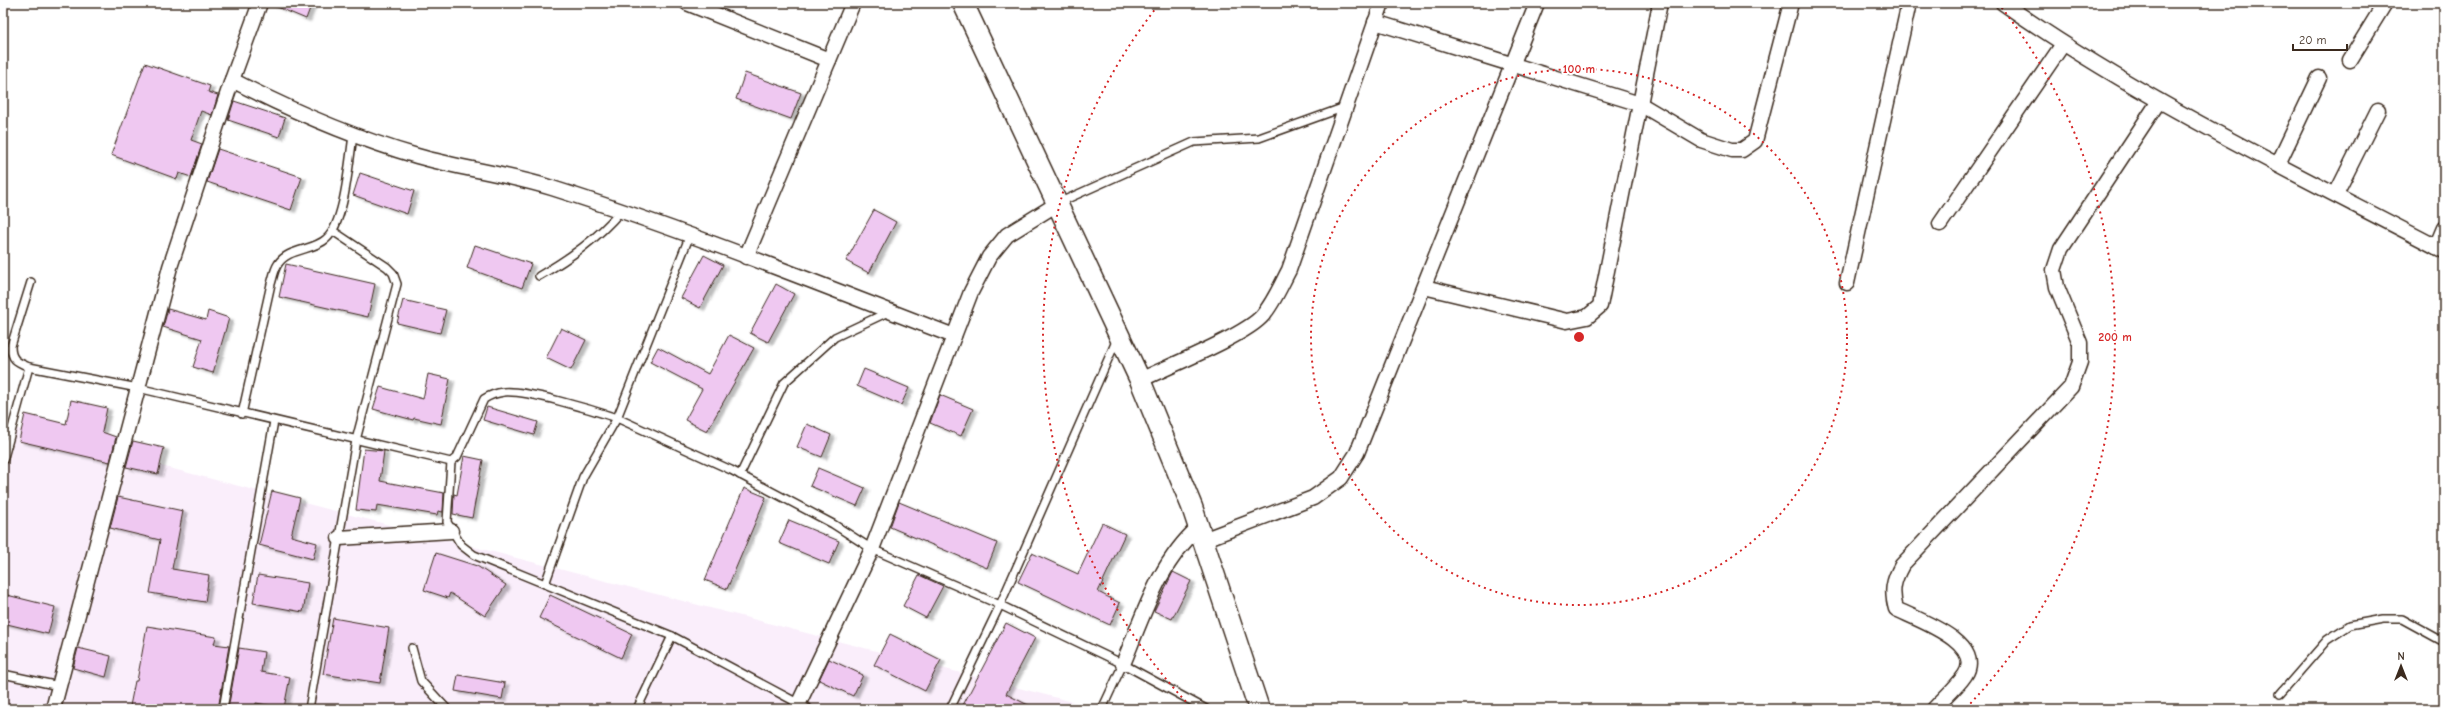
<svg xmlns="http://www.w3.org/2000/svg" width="2447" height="712" font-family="'Comic Neue',sans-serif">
<defs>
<filter id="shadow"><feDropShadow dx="4.5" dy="2.5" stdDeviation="1" flood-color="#0004"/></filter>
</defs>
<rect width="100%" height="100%" fill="#fff"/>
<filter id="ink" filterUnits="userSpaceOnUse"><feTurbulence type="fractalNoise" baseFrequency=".025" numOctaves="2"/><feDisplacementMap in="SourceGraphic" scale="8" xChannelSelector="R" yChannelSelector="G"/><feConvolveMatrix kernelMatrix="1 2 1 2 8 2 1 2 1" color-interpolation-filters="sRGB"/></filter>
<g filter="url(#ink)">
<path fill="#faeefb" d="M3,425L1100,709H3Z"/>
<g fill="#efc8f1" stroke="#3b2a1e" filter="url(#shadow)">
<path d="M268,3H312L306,19Z"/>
<path d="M145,63L210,86L208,92L218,95L212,115L201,111L191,140L202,144L191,177L179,173L177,179L111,155Z"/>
<path d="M745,73L801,93L791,119L736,99Z"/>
<path d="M234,101L285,118L279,137L228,120Z"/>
<path d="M218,149L302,177L291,210L207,182Z"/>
<path d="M360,173L414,191L407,214L353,195Z"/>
<path d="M874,210L896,222L869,273L846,261Z"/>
<path d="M475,245L531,264L522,288L467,268Z"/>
<path d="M704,255L723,265L700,308L681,298Z"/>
<path d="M286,264L375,284L368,317L279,297Z"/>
<path d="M776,284L794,294L768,342L750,333Z"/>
<path d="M403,300L446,310L440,333L397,323Z"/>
<path d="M168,309L206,320L208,311L229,318L213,373L193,367L202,339L163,327Z"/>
<path d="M561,328L586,340L571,370L546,358Z"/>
<path d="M729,335L754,348L707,431L685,420L702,389L650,362L658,347L708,374Z"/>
<path d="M864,369L909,388L901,405L857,386Z"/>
<path d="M428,374L450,379L441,424L414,418L413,420L373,409L380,387L423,399Z"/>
<path d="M940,395L973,409L961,436L930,423Z"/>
<path d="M71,400L107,408L102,432L116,437L110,462L19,441L25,414L66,424Z"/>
<path d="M487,407L538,422L534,435L483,420Z"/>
<path d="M807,424L831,435L822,457L797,447Z"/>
<path d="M133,441L164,448L158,474L126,467Z"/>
<path d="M364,449L384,451L380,481L444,493L443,512L438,511L437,515L377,505L376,512L356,510Z"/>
<path d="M464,456L483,460L472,518L453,514L454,494L457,495Z"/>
<path d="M818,468L865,488L857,506L810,486Z"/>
<path d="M744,488L766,497L727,589L705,580Z"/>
<path d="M272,491L300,498L291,536L317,543L313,559L259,545Z"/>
<path d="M118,497L183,511L172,569L209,575L205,602L150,593L160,540L110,528Z"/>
<path d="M899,502L997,543L987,568L890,527Z"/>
<path d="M789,520L839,541L829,564L779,543Z"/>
<path d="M1102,523L1125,534L1098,592L1120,603L1110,625L1018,582L1032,553L1078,574Z"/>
<path d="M436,553L477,566L506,585L485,616L450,593L448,598L424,590Z"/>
<path d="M1173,572L1191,581L1172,619L1154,611Z"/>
<path d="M258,575L308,583L303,612L253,603Z"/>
<path d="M919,575L943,586L926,618L903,606Z"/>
<path d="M3,594L55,607L48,634L3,623Z"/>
<path d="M550,595L632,634L621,658L539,618Z"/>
<path d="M333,618L389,628L380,683L323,674Z"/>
<path d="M1006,623L1035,638L1006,694L1036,709H961Z"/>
<path d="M147,626L216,637L214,644L229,646L218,709H147L130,706L135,681H137Z"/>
<path d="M890,634L941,660L925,691L874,665Z"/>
<path d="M78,648L111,656L106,677L73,668Z"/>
<path d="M239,648L264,652L261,672L290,677L284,708L256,703L255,709H228Z"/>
<path d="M829,659L863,675L853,696L819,680Z"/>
<path d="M458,675L505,683L502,699L455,691Z"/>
</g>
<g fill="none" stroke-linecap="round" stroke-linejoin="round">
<g stroke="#3b2a1e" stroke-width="10">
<g id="lane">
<path d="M1058,203L1194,142L1259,138L1345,107"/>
<path d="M539,276C570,258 597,239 621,211"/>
<path d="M29,367C17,362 11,360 11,346L31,282"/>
<path d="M242,414L271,284C273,278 274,270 278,264C288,248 313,251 326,239C345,223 349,161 353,136"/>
<path d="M3,461L29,367L138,388L451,462L457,457L484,399C490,395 496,393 504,392C527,390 593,410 617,418L731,470L833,524L872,549L1000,605L1123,664L1206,709"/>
<path d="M451,462L447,522L461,545L474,555L672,636L809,709"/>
<path d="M740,475L784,383L835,337L888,312"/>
<path d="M545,584L583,477L617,418L690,235"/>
<path d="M412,648L421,681L447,709"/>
<path d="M3,674L59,686"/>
<path d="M2280,694L2327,640L2350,625L2383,619H2402L2444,642"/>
<path d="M223,709L274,421"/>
<path d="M309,709L356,440L397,284L393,273L387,267L333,231"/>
<path d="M637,709L672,636"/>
<path d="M950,709L1000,605L1117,339"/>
<path d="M1102,709L1123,664"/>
</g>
</g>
<g stroke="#3b2a1e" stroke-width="17">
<g id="street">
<path d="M687,3L829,60"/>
<path d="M2003,3C2141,100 2295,173 2444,251"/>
<path d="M1375,22L1640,104L1701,140L1732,150H1742L1755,141L1791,3"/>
<path d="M2350,60L2385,3"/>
<path d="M232,80L260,3"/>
<path d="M2278,164L2319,78"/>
<path d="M2336,194L2378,110"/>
<path d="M1940,224L2063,44"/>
<path d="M2436,247L2444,228"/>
<path d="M746,257L853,3"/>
<path d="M1847,283L1909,3"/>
<path d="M1424,287L1567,321L1587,317L1600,306L1660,3"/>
<path d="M1140,380C1167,367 1247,335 1263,315C1274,302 1281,285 1289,270L1382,3"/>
<path d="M339,538L451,531"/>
<path d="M1203,540L1313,498L1341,478L1357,453L1537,3"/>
<path d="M1123,664C1143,616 1159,562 1199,527"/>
<path d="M53,709L170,267L232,80C292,111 352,137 417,156C462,169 508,174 552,188C688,231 821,285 954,336"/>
<path d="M796,709L872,549L971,292L989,257L1007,235L1057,204"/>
<path d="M1934,709C1944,698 1957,687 1965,675C1986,643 1916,619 1896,609C1891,591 1893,581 1902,565L2071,387L2080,362V343L2057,287L2054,270L2061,249L2159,101"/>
</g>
</g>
<g stroke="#3b2a1e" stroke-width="23">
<path id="secondary" d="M963,3L1140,380L1192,507L1259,709"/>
</g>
<use href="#lane" stroke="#fff" stroke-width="7"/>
<use href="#street" stroke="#fff" stroke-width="14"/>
<use href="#secondary" stroke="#fff" stroke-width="20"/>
</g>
</g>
<g fill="none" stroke="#d62828" stroke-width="2" stroke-dasharray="2 4">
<circle cx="1579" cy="337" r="268"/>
<path d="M1190 706A536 536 0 0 1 1160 3M1998 3A536 536 0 0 1 1968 706"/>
</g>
<circle cx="1579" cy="337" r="6" fill="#d62828" stroke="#fff" stroke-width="2"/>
<g font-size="12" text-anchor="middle" font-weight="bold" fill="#d62828" stroke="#fff" stroke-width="4" stroke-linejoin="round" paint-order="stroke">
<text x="1579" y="73">100 m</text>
<text x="2115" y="341">200 m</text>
</g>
<rect width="2447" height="712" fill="none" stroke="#fff" stroke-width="16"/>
<rect x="8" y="8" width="2431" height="696" fill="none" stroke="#3b2a1e" stroke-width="1.5" filter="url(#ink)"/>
<g transform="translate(2401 666)" stroke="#ffffff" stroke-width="3" paint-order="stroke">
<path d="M0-3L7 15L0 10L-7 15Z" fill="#3b2a1e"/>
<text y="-6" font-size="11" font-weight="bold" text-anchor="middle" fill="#3b2a1e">N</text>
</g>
<path d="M2293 44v6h54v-6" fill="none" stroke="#3b2a1e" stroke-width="2"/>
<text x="2299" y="44" font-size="12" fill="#3b2a1e" stroke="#ffffff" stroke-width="3" paint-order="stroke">20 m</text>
</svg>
